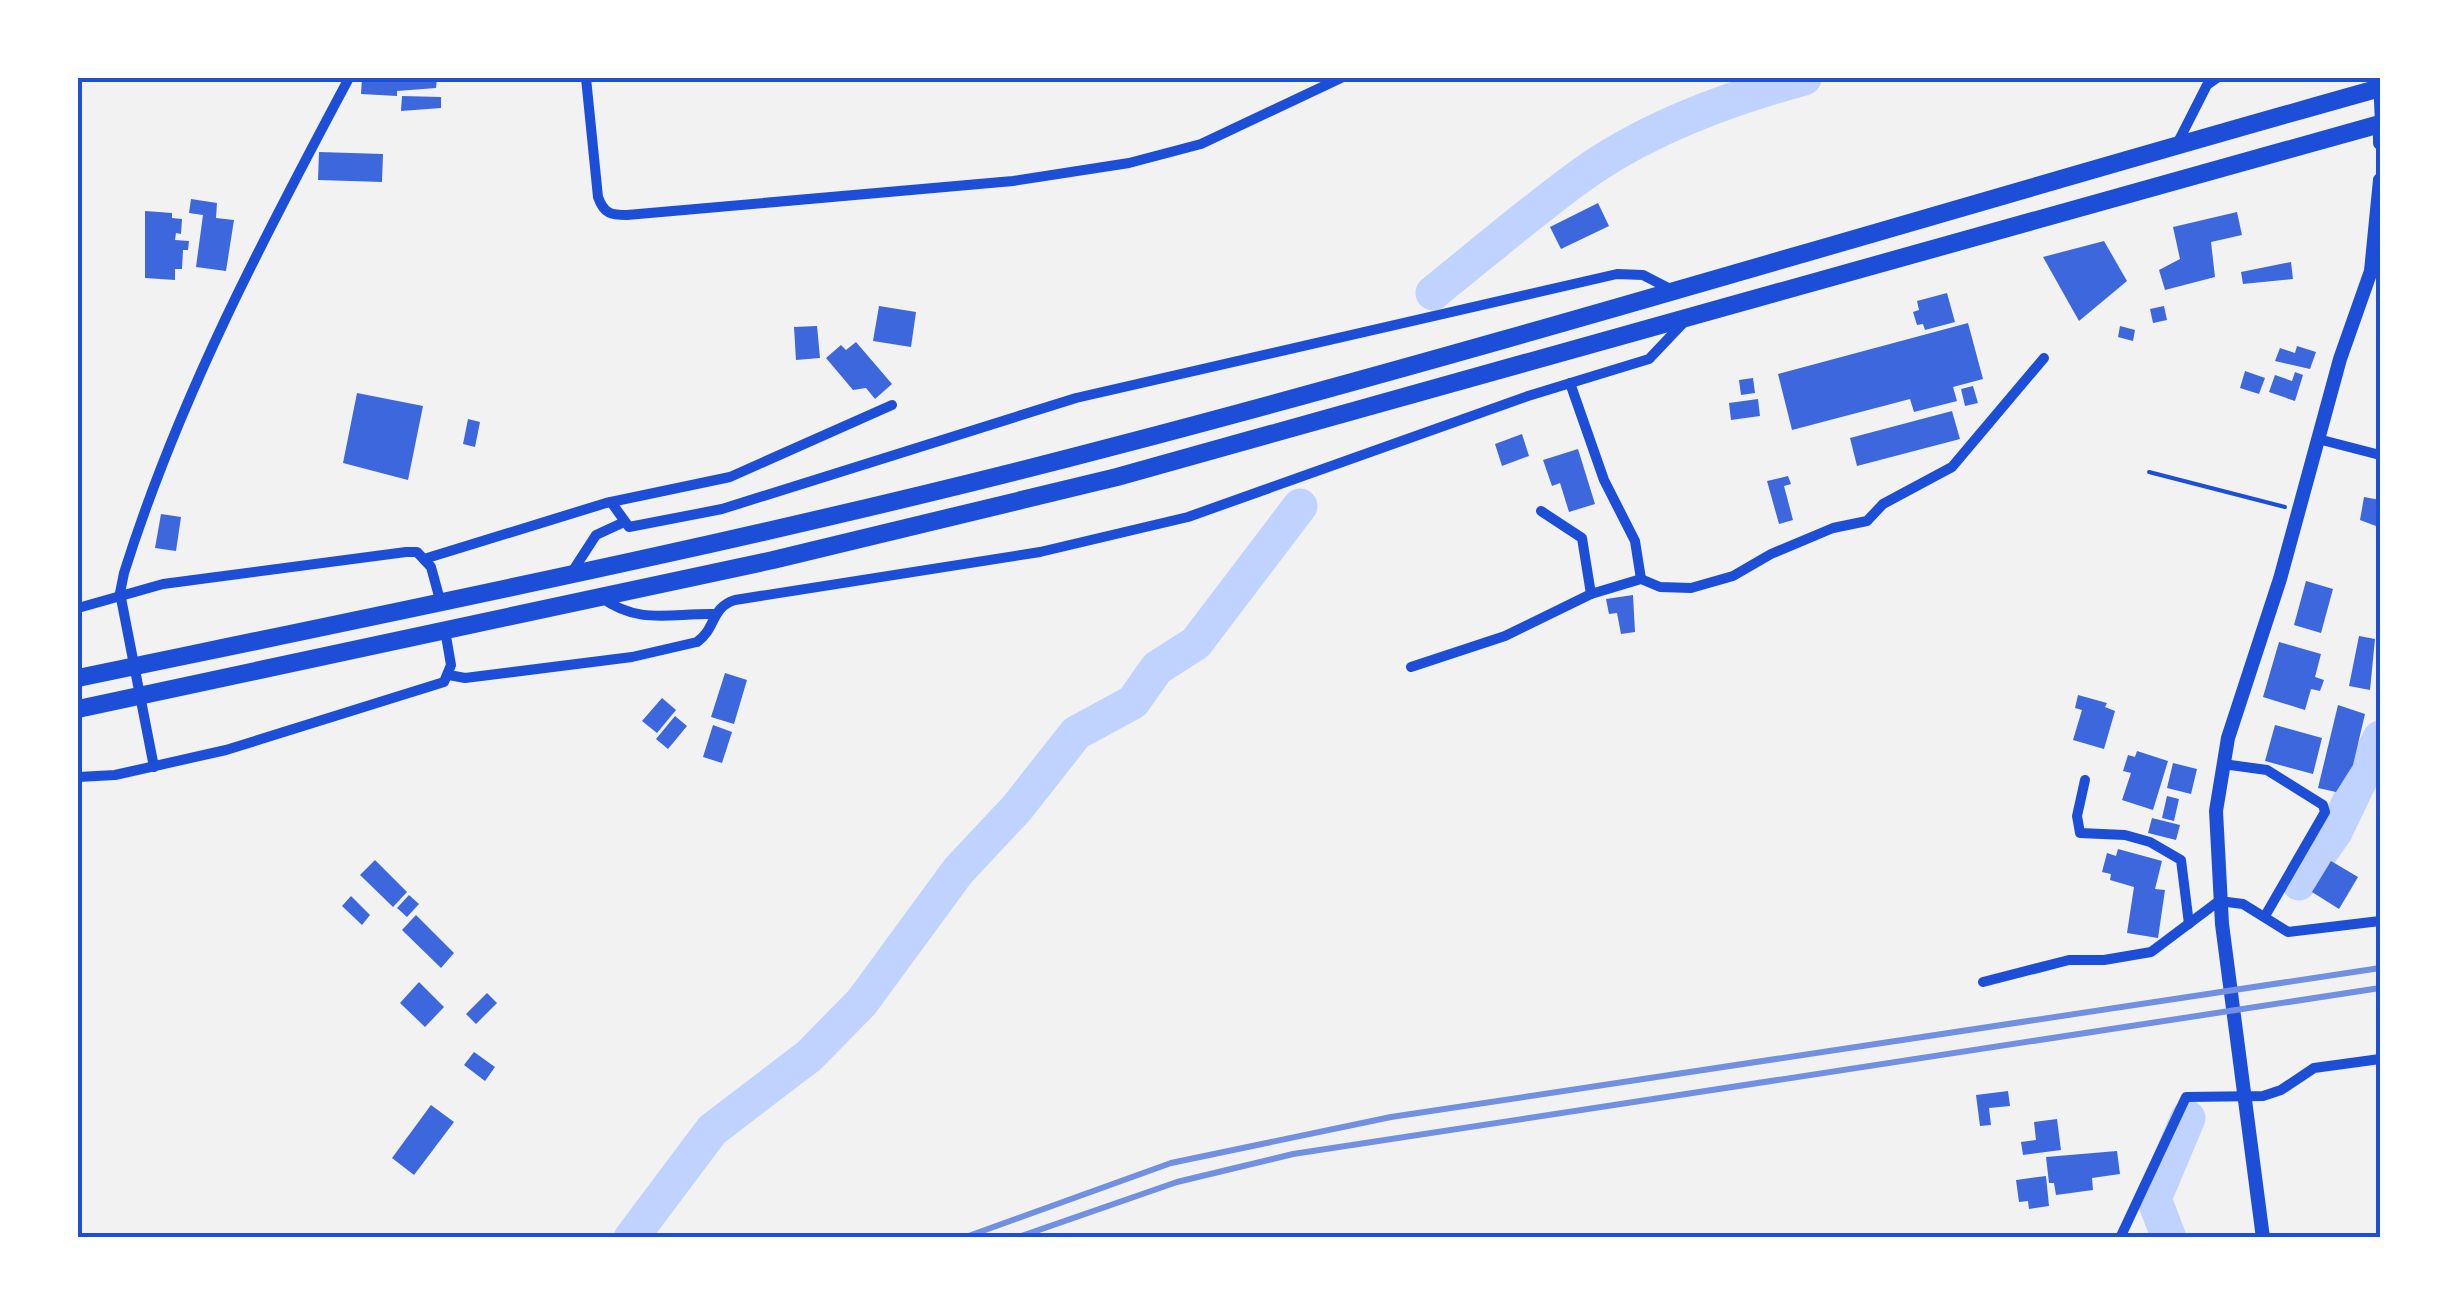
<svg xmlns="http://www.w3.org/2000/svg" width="2458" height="1315" font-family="'IBM Plex Serif',serif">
<rect width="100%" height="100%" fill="#f2f2f2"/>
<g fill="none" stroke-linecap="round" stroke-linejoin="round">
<g stroke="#bfd3fe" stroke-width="35">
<path d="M1433,293C1479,256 1525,217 1572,182C1639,131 1723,100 1804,78"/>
<path d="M2299,883L2335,832L2380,738"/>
<path d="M631,1238L712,1130L809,1056L862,1002L958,871L1017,808L1076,733L1133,702L1157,668L1196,643L1300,506"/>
<path d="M2169,1238L2154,1199L2188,1118"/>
</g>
</g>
<g fill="#3d67dc">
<path d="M362,78H437L436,88L397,91V96L361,94Z"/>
<path d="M402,96L441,97V108L401,111Z"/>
<path d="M319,152L383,154L382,182L318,180Z"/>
<path d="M191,199L217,203L216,218L234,220L226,271L196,267L203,215L189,213Z"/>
<path d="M1598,203L1609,226L1561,249L1550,227Z"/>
<path d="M145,211L172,213V218L182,219L181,234L176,233L175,240L189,241L188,250H183L182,269H175V280L145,278Z"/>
<path d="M2237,212L2242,235L2211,242L2215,277L2165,290L2159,270L2180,259L2173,227Z"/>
<path d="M2104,241L2127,281L2079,321L2043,257Z"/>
<path d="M2291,262L2293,279L2243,284L2241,272Z"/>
<path d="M1947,293L1955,322L1925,330L1923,324L1917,325L1913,312L1919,310L1917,301Z"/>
<path d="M879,306L916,312L911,347L873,341Z"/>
<path d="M2164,306L2167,320L2153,323L2150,309Z"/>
<path d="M1968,323L1983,379L1953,387L1957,401L1914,412L1910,399L1792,430L1778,374Z"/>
<path d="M817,326L820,358L796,360L794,327Z"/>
<path d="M2120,326L2135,330L2133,341L2118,337Z"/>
<path d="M856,342L892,384L875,399L866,388L853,390L826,358L841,345L846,350Z"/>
<path d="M2297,346L2316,352L2310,369L2275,361L2280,348L2295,353Z"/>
<path d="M2245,371L2265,378L2259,394L2240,388Z"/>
<path d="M2295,372L2303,375L2295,401L2269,392L2275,375L2292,381Z"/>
<path d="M1753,378L1755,393L1741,395L1739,380Z"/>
<path d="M1973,386L1978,403L1965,406L1961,389Z"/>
<path d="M357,393L423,406L408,480L343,463Z"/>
<path d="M1758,399L1760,416L1731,420L1729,403Z"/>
<path d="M1952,411L1960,439L1857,466L1850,438Z"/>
<path d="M468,419L480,422L475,447L463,444Z"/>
<path d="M1522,434L1529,456L1502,466L1495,444Z"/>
<path d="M1578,449L1595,504L1569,512L1560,483L1552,486L1543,460Z"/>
<path d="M1788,476L1791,484L1784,486L1793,520L1779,524L1767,481Z"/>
<path d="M2364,497L2380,500L2376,526L2360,520Z"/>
<path d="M161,514L181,517L176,551L155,548Z"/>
<path d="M2306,581L2333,589L2321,633L2294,625Z"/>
<path d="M1633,595L1635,632L1621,634L1617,613L1609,614L1606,599Z"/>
<path d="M2359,636L2375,639L2370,690L2349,686Z"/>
<path d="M2279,642L2321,654L2315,677L2324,680L2320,691L2311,689L2305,710L2263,697Z"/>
<path d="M725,673L747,680L734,724L711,717Z"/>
<path d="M2078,695L2107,703L2105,707L2115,711L2104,749L2073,740L2082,710L2075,708Z"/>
<path d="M662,698L676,710L657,733L642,721Z"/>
<path d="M2338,705L2365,714L2353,765L2336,792L2318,788Z"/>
<path d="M675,716L687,726L668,749L656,739Z"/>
<path d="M713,725L732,732L722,763L703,757Z"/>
<path d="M2275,725L2322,738L2313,774L2265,761Z"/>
<path d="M2137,751L2168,761L2153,810L2122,800L2131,773L2123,771L2128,755L2135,757Z"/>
<path d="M2173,763L2197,769L2191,794L2167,788Z"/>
<path d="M2167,796L2179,799L2174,821L2162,818Z"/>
<path d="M2152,818L2180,825L2176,840L2148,833Z"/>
<path d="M2118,849L2162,861L2155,889L2165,890L2158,938L2127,933L2134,887L2110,880L2111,874L2102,872L2107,853L2116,856Z"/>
<path d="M375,860L407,892L393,907L360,875Z"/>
<path d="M2331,861L2358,877L2339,909L2312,892Z"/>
<path d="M409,895L419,904L407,917L397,908Z"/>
<path d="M351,896L370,915L362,925L342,906Z"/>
<path d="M416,915L454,953L441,968L402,930Z"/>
<path d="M419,982L444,1007L425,1027L400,1003Z"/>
<path d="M487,993L497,1003L476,1024L466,1014Z"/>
<path d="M474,1052L495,1067L485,1081L464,1065Z"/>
<path d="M2008,1091L2010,1106L1989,1108L1991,1125L1980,1126L1976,1095Z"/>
<path d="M431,1105L454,1122L414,1175L392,1158Z"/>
<path d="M2057,1119L2061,1150L2023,1155L2021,1142L2036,1140L2034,1122Z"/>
<path d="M2117,1151L2120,1174L2092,1178L2093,1190L2056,1195L2054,1183H2049L2046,1157Z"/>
<path d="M2046,1176L2049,1206L2029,1209L2028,1201L2019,1202L2016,1180Z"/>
</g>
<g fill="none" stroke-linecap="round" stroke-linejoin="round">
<path stroke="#1d4ed8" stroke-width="4" d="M2149,472L2285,507"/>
<g stroke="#1d4ed8" stroke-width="10">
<path d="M586,78L598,197C604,214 611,215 627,215L1013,181L1129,163L1201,144L1341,78"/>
<path d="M2378,78L2380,124"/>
<path d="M2176,146L2207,85L2217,78"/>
<path d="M1570,383L1604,480L1635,541L1641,579"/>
<path d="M2318,439L2380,455"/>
<path d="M611,502L629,527L722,509L1076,398L1617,274L1643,275L1674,291"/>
<path d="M1541,511L1582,538L1591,594"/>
<path d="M424,559L606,503L730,477L892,405"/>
<path d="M572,572L596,535L622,523"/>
<path d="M602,598C639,625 671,613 714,614"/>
<path d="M78,608L163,584L406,552H417L431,567L440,600"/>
<path d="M1411,667L1505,636L1591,594L1641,579L1660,587L1691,588L1733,576L1771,554L1833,528L1867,521L1883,504L1952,467L2044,358"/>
<path d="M449,675L465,678L632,657L697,642C716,629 711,607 735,600L1040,552L1188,517L1528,396L1649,359L1686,320"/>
<path d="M2223,764L2267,770L2323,805L2325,812L2265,916"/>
<path d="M154,767L120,593L124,573C179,398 263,239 349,78"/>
<path d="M78,777L115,775L226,750L444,682L451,665L445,630"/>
<path d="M2085,780L2077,816L2080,833L2125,835L2150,842L2181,860L2189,924"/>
<path d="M1983,982L2069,960H2104L2151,952L2219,901L2243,904L2288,932L2380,921"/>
<path d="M2120,1238L2186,1097L2263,1096L2281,1090L2314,1068L2380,1059"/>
</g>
<g stroke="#1d4ed8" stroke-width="14">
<path d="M2380,124V143"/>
<path d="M2263,1238L2222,924L2216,811L2228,738L2280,579L2340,359L2371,271L2380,180"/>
</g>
<g stroke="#1d4ed8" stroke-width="18">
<path d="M78,678C424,606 773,536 1115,446C1539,335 1958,206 2380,88"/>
<path d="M78,709L773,560L1117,477L2380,124"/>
</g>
<g stroke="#7290e2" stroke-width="6">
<path d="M963,1238L1171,1163L1391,1117L2380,968"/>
<path d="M1016,1238L1177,1182L1293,1154L2380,988"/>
</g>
</g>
<rect width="2458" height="1315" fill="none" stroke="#ffffff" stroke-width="160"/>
<rect x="80" y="80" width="2298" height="1155" fill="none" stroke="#1d4ed8" stroke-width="4"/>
</svg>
